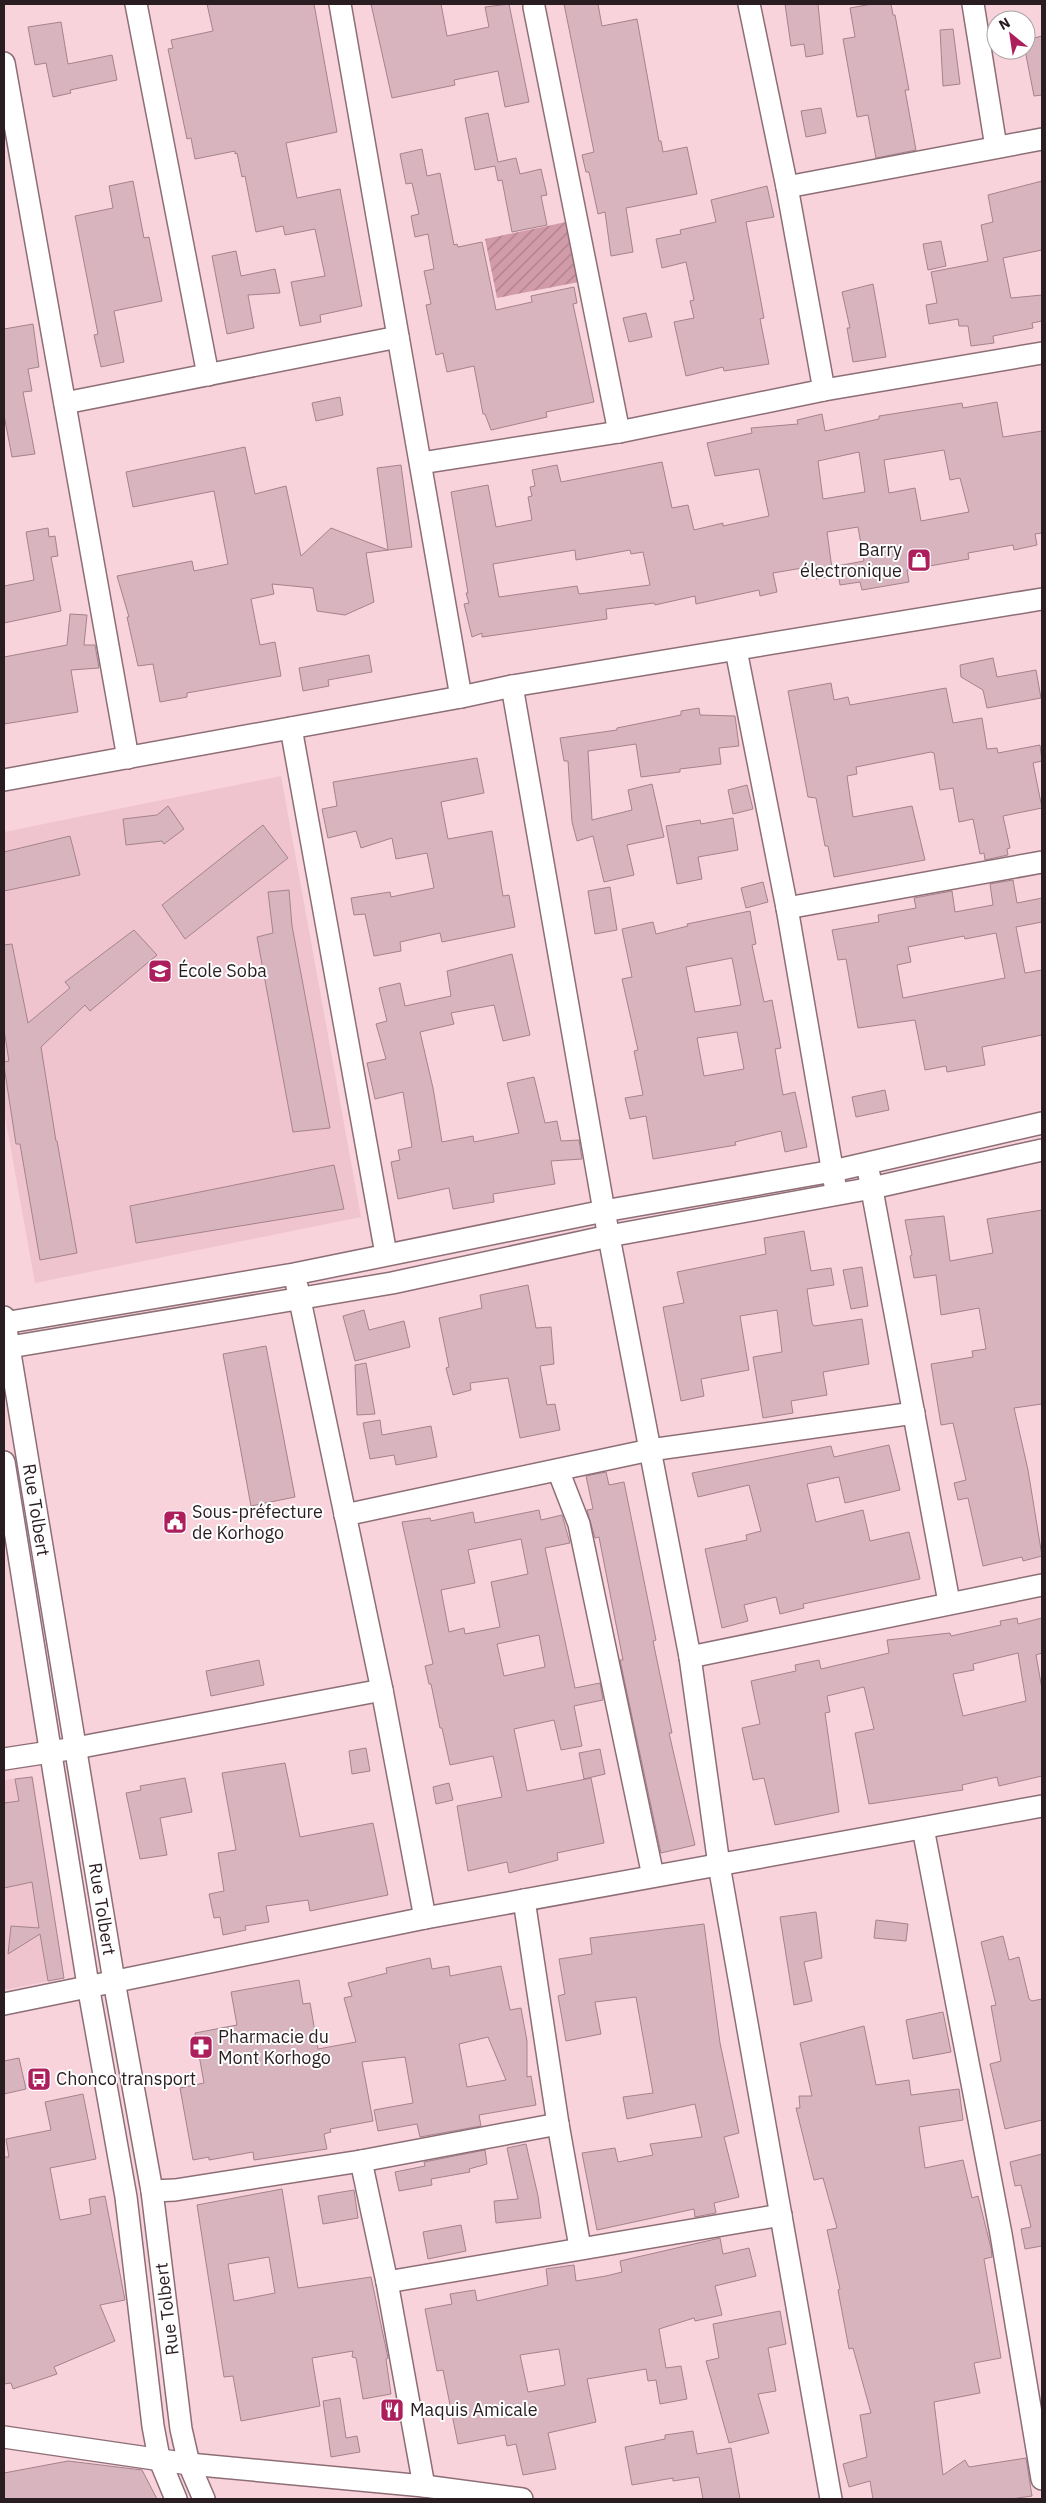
<svg xmlns="http://www.w3.org/2000/svg" width="1046" height="2503" font-family="'IBM Plex Sans',sans-serif">
<defs>
<pattern id="garden-furrows" width="10" height="10" patternUnits="userSpaceOnUse" patternTransform="scale(1.25)"><rect width="10" height="10" fill="#d29baa"/><path d="M-1 1l2-2M0 10L10 0M9 11l2-2" fill="none" stroke="#ab7e8a"/></pattern>
</defs>
<rect width="100%" height="100%" fill="#f8d3dc"/>
<g fill="#f0c4cf">
<path d="M281,776L361,1217L35,1283L4,1111V832Z"/>
<path d="M33,1776L64,1978L4,1990V1780Z"/>
</g>
<path fill="url(#garden-furrows)" d="M566,222L579,282L497,298L485,239Z"/>
<g fill="#d8b5be" stroke="#a5838c" fill-rule="evenodd">
<path d="M207,4H314L337,132L286,143L297,198L340,189L362,306L320,315L321,322L300,326L291,282L325,276L315,229L285,235L283,226L256,232L245,176L242,177L237,153L235,154V151L195,159L191,138L187,139L168,49L173,48L171,40L213,31Z"/>
<path d="M371,4H441L447,36L489,27L485,7L509,4L529,102L505,107L498,71L454,80L455,85L392,98Z"/>
<path d="M564,4H598L602,26L637,19L659,141H661L663,152L687,147L697,194L626,208L633,252L611,256L605,212L598,214L589,172H586L582,155L594,152Z"/>
<path d="M785,4H818L823,54L806,57L804,44L791,46Z"/>
<path d="M872,4H891L893,15H895L909,90H905L916,150L876,158L868,115L857,117L843,39L855,37L850,8Z"/>
<path d="M61,22L68,64L112,55L117,80L70,90L71,93L53,97L46,63L35,65L28,27Z"/>
<path d="M953,29L960,84L943,86L940,30Z"/>
<path d="M1042,36V95L1034,96L1026,55V40Z"/>
<path d="M821,108L826,133L806,137L801,111Z"/>
<path d="M488,113L498,162L516,158L520,174L541,169L547,195L541,196L547,225L512,232L502,180L498,181L495,166L475,170L465,118Z"/>
<path d="M422,149L427,176L440,173L454,245L457,244L458,247L482,242L496,310L532,302L531,296L574,287L577,303L573,304L594,402L546,412L547,417L491,430L485,414H483L474,366L447,372L443,353L436,355L426,305L431,304L424,271L434,269L428,234L415,237L411,216L419,214L412,183L406,184L400,154Z"/>
<path d="M133,181L144,238L149,237L162,301L114,311L124,362L101,367L94,335L98,334L75,216L113,208L109,186Z"/>
<path d="M1042,181V250L1003,258L1011,298L1042,295V321L1032,323L1033,328L993,336L994,343L971,346L968,326H959L958,319L929,324L926,305L937,303L931,272L988,261L981,225L993,222L988,195Z"/>
<path d="M767,186L774,217L746,222L764,318L760,319L769,364L724,371L723,367L686,376L674,322L694,318L690,301L694,300L686,262L662,268L656,239L681,234L680,230L716,222L711,200Z"/>
<path d="M941,241L946,266L928,270L923,244Z"/>
<path d="M236,251L241,276L275,269L280,293L248,295L254,328L227,334L212,256Z"/>
<path d="M873,284L886,357L853,362L847,328H850L842,292Z"/>
<path d="M646,313L652,337L629,342L623,318Z"/>
<path d="M33,324L39,367L28,369L32,391L23,392L35,454L12,457L4,415V329Z"/>
<path d="M340,397L343,415L316,421L312,403Z"/>
<path d="M997,402L1003,437L1042,431V533L1035,534L1037,545L1014,550L1013,545L968,553L969,559L907,570L909,582L862,590L860,582L840,585L837,566L864,561L858,527L827,532L833,576L816,579L814,566L773,573L777,592L760,596L759,590L696,604L695,596L655,605L654,603L606,609L607,619L482,637V633L472,637L464,604L469,603L466,593H468L451,492L488,485L496,527L532,520L528,497L532,496L530,487L535,486L532,470L557,465L561,482L662,462L672,508L688,505L694,530L723,523V526L769,516L759,469L715,476L707,443L752,433L751,428L798,424L797,420L822,414L825,431L879,419V416L962,403L963,408ZM944,450L950,480L960,478L969,512L921,521L915,488L889,493L884,460ZM859,452L865,492L823,499L818,461ZM575,550L576,560L630,550L631,554L643,552L650,585L579,594L577,586L499,597L493,564Z"/>
<path d="M245,447L255,494L286,486L301,556L331,528L388,550L366,553L374,602L345,615L317,611L313,588L272,584L274,594L251,599L260,645L275,642L281,676L187,693V697L160,702L153,664L138,666L127,617H129L117,576L192,561L194,571L228,564L214,491L133,507L126,472Z"/>
<path d="M401,465L412,547L388,550L377,468Z"/>
<path d="M48,528L49,537L55,536L58,556L51,557L61,611L4,623V586L34,580L26,532Z"/>
<path d="M70,614L87,615L84,645H95L99,668L71,670L78,712L4,724V657L67,645Z"/>
<path d="M369,655L372,672L328,680L329,686L303,691L299,668Z"/>
<path d="M993,658L997,677L1036,670L1041,698L987,708L983,690L961,677L960,665Z"/>
<path d="M831,683L834,700L848,697L850,705L946,688L953,723L982,718L987,749L997,748L998,753L1040,745L1042,761L1033,763L1042,808L1003,816L1010,848L1007,849L1008,855L985,860L984,853L980,854L973,819L959,822L953,788L940,790L934,753L931,752L856,767L857,774L847,776L853,817L912,806L925,860L834,877L828,846H825L816,798L808,797L788,691Z"/>
<path d="M699,708L700,715L735,716L739,746L719,748L721,764L680,769V772L641,777L636,744L588,751L592,820L632,810L628,790L652,784L664,837L627,845L634,875L604,882L593,836L577,841L572,822L568,761H564L560,738L617,730V728L681,715V711Z"/>
<path d="M477,758L484,793L441,802L448,839L492,831L503,896L509,895L515,927L442,942L440,933L400,942L401,951L374,956L365,914L354,915L351,898L390,892L391,897L434,888L427,853L396,859L392,838L361,848L356,831L328,838L322,809L337,806L333,782Z"/>
<path d="M747,785L753,809L733,814L728,790Z"/>
<path d="M168,806L184,829L164,844L162,841L126,845L123,819L157,815Z"/>
<path d="M733,818L738,850L698,857L702,879L677,884L666,826L700,820L701,824Z"/>
<path d="M263,825L288,858L185,939L162,905Z"/>
<path d="M70,836L80,875L4,891V852Z"/>
<path d="M1013,880L1017,903L1042,898V922L1016,927L1025,973L1042,970V1035L982,1047L985,1065L947,1072L946,1066L925,1070L915,1020L858,1028L846,959L838,960L832,930L879,922L878,915L916,908L914,898L952,891L955,912L993,905L990,884ZM996,933L1005,978L903,998L897,965L911,962L908,947L964,936L965,939Z"/>
<path d="M763,882L768,902L746,908L741,888Z"/>
<path d="M610,887L617,930L595,934L588,891Z"/>
<path d="M289,890L292,926L330,1128L293,1132L257,937L273,933L268,892Z"/>
<path d="M750,911L756,944L752,945L764,1002L772,1000L781,1048L775,1049L783,1095L795,1092L807,1147L785,1152L781,1131L735,1142L736,1145L653,1159L646,1116L630,1119L625,1098L643,1095L634,1051L638,1050L622,979L632,977L622,929L653,922L656,934L688,926L687,924ZM732,958L741,1005L695,1012L686,967ZM737,1032L744,1069L704,1076L697,1038Z"/>
<path d="M134,930L157,955L90,1011L85,1005L41,1047L56,1141H57L77,1253L40,1260L20,1144H16L4,1066V1062L9,1061L4,1030V945L12,944L28,1023L70,988L65,982Z"/>
<path d="M512,954L530,1035L503,1041L494,1005L451,1013L454,1024L420,1032L433,1088L442,1142L473,1136L474,1142L519,1133L507,1083L534,1077L545,1123L557,1121L561,1141L579,1140L582,1159L551,1161L555,1184L493,1194L494,1202L453,1209L449,1188L398,1199L391,1162L400,1160L398,1150L412,1147L403,1092L375,1099L367,1063L386,1059L376,1024L387,1021L379,988L400,983L405,1006L451,996L447,971Z"/>
<path d="M885,1090L889,1110L856,1117L852,1097Z"/>
<path d="M334,1165L344,1209L136,1243L130,1206Z"/>
<path d="M1042,1210V1404L1014,1408L1028,1470L1042,1556L1023,1561L1022,1557L983,1566L968,1498L958,1500L954,1483L966,1480L953,1423L941,1425L931,1364L973,1357L972,1351L986,1349L979,1308L941,1315L936,1275L914,1278L910,1256L912,1255L905,1220L944,1216L950,1261L993,1253L987,1219Z"/>
<path d="M804,1231L811,1271L831,1268L834,1285L807,1289L812,1323L814,1326L862,1319L869,1364L823,1372L827,1395L791,1401L793,1413L763,1418L753,1357L782,1352L777,1310L740,1316L749,1370L701,1379L704,1396L681,1401L663,1307L684,1303L677,1272L766,1254L764,1238Z"/>
<path d="M862,1267L868,1306L851,1309L843,1270Z"/>
<path d="M528,1285L536,1328L551,1327L554,1364L540,1366L547,1405L555,1404L560,1430L520,1438L508,1378L470,1383L471,1390L453,1395L446,1368L449,1367L439,1318L482,1308L480,1295Z"/>
<path d="M364,1310L369,1330L404,1321L410,1347L355,1361L343,1316Z"/>
<path d="M266,1346L295,1497L251,1506L223,1354Z"/>
<path d="M366,1363L375,1414L357,1415L355,1365Z"/>
<path d="M380,1420L382,1435L431,1426L437,1457L396,1465L394,1455L370,1459L363,1423Z"/>
<path d="M889,1445L900,1490L845,1503L839,1477L807,1484L816,1522L863,1510L870,1541L909,1532L920,1579L803,1604L804,1608L780,1614L776,1597L744,1605L748,1621L722,1628L705,1549L747,1540L746,1535L761,1531L749,1485L698,1497L692,1473L831,1446L834,1457Z"/>
<path d="M606,1472L609,1485L624,1482L656,1640L653,1641L672,1733H669L695,1845L661,1853L620,1660H623L599,1537L595,1538L587,1510L593,1509L586,1476Z"/>
<path d="M539,1510L541,1520L562,1515L570,1543L545,1548L575,1688L600,1683L603,1700L574,1706L582,1746L561,1750L554,1720L514,1729L527,1791L591,1778L604,1843L557,1853L558,1860L509,1873L507,1862L468,1871L457,1806L502,1797L493,1756L450,1765L442,1728H440L431,1684H429L425,1666L433,1664L402,1522L430,1518L431,1521L473,1512L475,1523ZM521,1539L528,1574L491,1582L500,1627L465,1634L464,1628L449,1632L441,1590L475,1583L468,1550ZM539,1635L545,1667L504,1676L497,1644Z"/>
<path d="M1017,1618L1018,1624L1042,1618V1653L1036,1655L1042,1689V1776L999,1786L997,1777L962,1785L963,1790L869,1804L855,1733L874,1729L864,1687L827,1696L830,1712L825,1713L839,1812L775,1825L764,1778L753,1780L742,1728L760,1724L751,1681L796,1671L795,1665L819,1660L821,1669L889,1653L887,1640L950,1633L951,1636L1001,1625L1000,1621ZM1018,1653L1026,1701L963,1716L953,1674L974,1670L973,1664Z"/>
<path d="M259,1660L264,1685L211,1696L206,1671Z"/>
<path d="M366,1748L370,1771L352,1774L349,1751Z"/>
<path d="M600,1749L605,1774L584,1779L579,1753Z"/>
<path d="M285,1763L300,1837L373,1823L388,1895L310,1911L308,1900L266,1906L269,1922L245,1926L246,1930L223,1935L220,1917L214,1918L209,1894L224,1891L218,1853L236,1850L222,1773Z"/>
<path d="M32,1777L64,1978L48,1981L40,1934L8,1954L11,1926L39,1928L32,1882L4,1888V1803L19,1801L15,1779Z"/>
<path d="M185,1778L192,1812L160,1818L167,1855L140,1859L126,1793L141,1790L140,1786Z"/>
<path d="M449,1783L453,1800L436,1804L433,1787Z"/>
<path d="M816,1912L822,1958L804,1962L812,2001L794,2005L780,1917Z"/>
<path d="M876,1920L908,1924L906,1941L874,1938Z"/>
<path d="M704,1924L720,2043L739,2133L724,2137L739,2197L714,2203L716,2213L695,2217L694,2209L597,2230L582,2153L615,2148L618,2162L653,2155L650,2144L702,2137L695,2104L627,2119L623,2097L653,2093L636,1997L595,2002L601,2034L566,2041L558,1996L565,1994L559,1959L592,1954L590,1938Z"/>
<path d="M1003,1936L1009,1960L1019,1957L1029,1999L1032,2001L1042,1999V2120L1005,2129L990,2064L1001,2061L991,2006L996,2005L981,1942Z"/>
<path d="M430,1958L432,1969L449,1966L450,1976L501,1966L510,2010L521,2008L527,2041V2077L531,2076L536,2105L479,2115L481,2126L420,2137L417,2124L378,2131L374,2110L413,2103L405,2057L362,2062L373,2121L330,2129L331,2132L324,2134L327,2149L254,2160L253,2152L209,2160V2157L193,2160L180,2088L204,2083L195,2033L237,2025L231,1992L299,1980L303,2004L310,2003L318,2049L356,2042L344,1998L352,1996L348,1983L387,1973L386,1968ZM488,2037L506,2080L467,2087L459,2044Z"/>
<path d="M943,2012L951,2052L913,2059L906,2020Z"/>
<path d="M864,2026L876,2085L909,2080L911,2095L959,2089L963,2120L919,2127L925,2168L963,2160L972,2198L978,2196L991,2248L992,2257L984,2259L1001,2358L974,2363L980,2393L934,2402L943,2475L965,2460L969,2467L1026,2458L1032,2496L1011,2499H873L870,2481L849,2487L843,2464L867,2457L860,2415L871,2413L853,2348L849,2349L838,2290L840,2289L827,2230L837,2228L823,2178L814,2180L796,2108H800L799,2096H812L800,2043Z"/>
<path d="M19,2058L26,2089L4,2094V2061Z"/>
<path d="M83,2094L96,2159L50,2168L60,2220L91,2214L89,2199L105,2196L125,2300L100,2305L115,2341L54,2367L57,2374L13,2389L11,2383L4,2384V2157H9L6,2139L51,2130L45,2102Z"/>
<path d="M526,2144L538,2196L541,2218L496,2223L494,2201L518,2199L507,2148Z"/>
<path d="M485,2150L487,2164L469,2169L470,2172L431,2179L432,2185L399,2191L395,2172L425,2166L424,2162Z"/>
<path d="M1042,2154V2246L1025,2249L1021,2229L1031,2227L1021,2185L1015,2186L1010,2162Z"/>
<path d="M282,2189L298,2288L371,2277L388,2358L386,2359L391,2394L363,2399L356,2358L352,2357L353,2351L312,2358L320,2406L241,2421L233,2376L224,2377L197,2205ZM269,2257L275,2293L234,2301L228,2264Z"/>
<path d="M354,2190L358,2218L323,2224L318,2196Z"/>
<path d="M461,2225L466,2251L428,2259L423,2232Z"/>
<path d="M720,2238L723,2254L749,2248L756,2276L715,2286L722,2315L695,2321L694,2318L659,2329L666,2368L681,2366L687,2399L660,2404L656,2380L648,2381L646,2369L587,2379L596,2422L548,2433L556,2469L523,2475L516,2444L507,2446L505,2435L458,2444L443,2370L437,2371L425,2309L452,2304L450,2294L475,2290L477,2301L548,2285L546,2269L574,2265L576,2281L606,2276L622,2272L620,2261ZM559,2349L565,2385L528,2392L520,2355Z"/>
<path d="M780,2311L786,2344L768,2348L776,2391L758,2394L769,2433L729,2443L706,2361L719,2358L713,2324Z"/>
<path d="M340,2398L346,2438L357,2436L360,2452L331,2457L323,2401Z"/>
<path d="M693,2431L697,2454L731,2448L740,2499H703L699,2477L673,2481V2478L632,2485L625,2447L665,2439V2435Z"/>
<path d="M68,2461L142,2470L157,2499H4V2473Z"/>
</g>
<g fill="none" stroke-linecap="round" stroke-linejoin="round">
<g stroke="#8e6e76" stroke-width="24">
<g id="minor">
<path d="M136,4L208,375"/>
<path d="M340,4L461,697"/>
<path d="M749,4L787,187L824,390"/>
<path d="M973,4L996,147"/>
<path d="M534,7L619,432"/>
<path d="M4,63L128,758"/>
<path d="M787,187L1042,139"/>
<path d="M65,403L398,337"/>
<path d="M421,463L619,432L824,390L1042,353"/>
<path d="M736,650L787,908L835,1185"/>
<path d="M512,686L604,1211L690,1657L719,1865L831,2499"/>
<path d="M291,728L386,1254"/>
<path d="M4,780L461,697L512,686L1042,599"/>
<path d="M787,908L1042,862"/>
<path d="M869,1174L949,1602"/>
<path d="M297,1286L382,1690L425,1918"/>
<path d="M4,1317L114,1981L152,2191L181,2429L189,2464L204,2499"/>
<path d="M4,1323L294,1274L604,1211L833,1171L1042,1123"/>
<path d="M4,1348L392,1283L609,1236L872,1188L1042,1150"/>
<path d="M4,1462L88,1985L126,2197L153,2426L159,2458L176,2499"/>
<path d="M558,1470L579,1524L653,1876"/>
<path d="M345,1515L650,1450L914,1413"/>
<path d="M690,1657L1042,1585"/>
<path d="M4,1759L76,1748L382,1690"/>
<path d="M923,1828L1001,2234L1042,2479"/>
<path d="M524,1900L558,2124L580,2247"/>
<path d="M4,2004L425,1918L1042,1806"/>
<path d="M361,2161L387,2282L424,2486"/>
<path d="M152,2191L175,2190L361,2161L558,2124"/>
<path d="M387,2282L781,2215"/>
<path d="M4,2437L189,2464L424,2486L522,2499"/>
</g>
</g>
<use href="#minor" stroke="#fff" stroke-width="21"/>
</g>
<defs>
<g id="shop-square" transform="scale(1.25)"><rect x="-9" y="-9" width="18" height="18" rx="4" fill="#ad1f5c" stroke="#fff"/><path d="M-5-2.5h2.3a2.7 3.5 0 0 1 5.4 0H5L5.5 6h-11ZM-1.5-2.5h3a1.5 2.3 0 0 0-3 0Z" fill="#fff"/></g>
<g id="school-square" transform="scale(1.25)"><rect x="-9" y="-9" width="18" height="18" rx="4" fill="#ad1f5c" stroke="#fff"/><path d="M0-5L7-2L0 1L-7-2ZM-4 1L0 2.5L4 1V4Q0 6-4 4Z" fill="#fff"/></g>
<g id="civic-square" transform="scale(1.25)"><rect x="-9" y="-9" width="18" height="18" rx="4" fill="#ad1f5c" stroke="#fff"/><path d="M-.6-6.5H3V-4.5H.6V-3L4-1V1h2V6H-6V1h2V-1L-.6-3ZM-1.2 2.5V6h2.4V2.5Z" fill="#fff"/></g>
<g id="pharmacy-square" transform="scale(1.25)"><rect x="-9" y="-9" width="18" height="18" rx="4" fill="#ad1f5c" stroke="#fff"/><path d="M-2-6h4v4h4v4h-4v4h-4v-4h-4v-4h4Z" fill="#fff"/></g>
<g id="bus-square" transform="scale(1.25)"><rect x="-9" y="-9" width="18" height="18" rx="4" fill="#ad1f5c" stroke="#fff"/><path d="M-5-6H5V4H4V6H2V4H-2V6H-4V4H-5ZM-3.5-4V0h7V-4ZM-3.5 1.2v1.5H-2V1.2ZM2 1.2v1.5H3.5V1.2Z" fill="#fff"/></g>
<g id="restaurant-square" transform="scale(1.25)"><rect x="-9" y="-9" width="18" height="18" rx="4" fill="#ad1f5c" stroke="#fff"/><path d="M-5-6h1v4h1v-4h1v4h1v-4h1v5L-1.5 .5V6h-2V.5L-5-1ZM5-6V6H3V1.5H1.5Q1.5-4 5-6Z" fill="#fff"/></g>
</defs>
<g fill-rule="evenodd">
<use href="#shop-square" x="919" y="560"/>
<use href="#school-square" x="160" y="971"/>
<use href="#civic-square" x="175" y="1522"/>
<use href="#pharmacy-square" x="201" y="2047"/>
<use href="#bus-square" x="39" y="2079"/>
<use href="#restaurant-square" x="392" y="2410"/>
</g>
<g text-anchor="middle" stroke-width="4" stroke-linejoin="round" paint-order="stroke">
<g font-size="18" fill="#2a1d21" stroke="#fff" text-anchor="start">
<text x="902" y="556" text-anchor="end">Barry<tspan x="902" dy="21">électronique</tspan></text>
<text x="178" y="977">École Soba</text>
<text x="192" y="1518">Sous-préfecture<tspan x="192" dy="21">de Korhogo</tspan></text>
<text x="218" y="2043">Pharmacie du<tspan x="218" dy="21">Mont Korhogo</tspan></text>
<text x="56" y="2085">Chonco transport</text>
<text x="410" y="2416">Maquis Amicale</text>
</g>
<g font-size="18" fill="#2a1d21" stroke="#fff">
<text transform="translate(36 1510) rotate(81)" y="6">Rue Tolbert</text>
<text transform="translate(102 1909) rotate(81)" y="6">Rue Tolbert</text>
<text transform="translate(167 2309) rotate(-97)" y="6">Rue Tolbert</text>
</g>
</g>
<rect width="1046" height="2503" fill="none" stroke="#2a1d21" stroke-width="10"/>
<g transform="translate(1011 35) rotate(330)"><circle r="24" fill="#ffffff" stroke="#aaa5a6"/>
<path d="M0-4L9 19L0 12L-9 19Z" fill="#ad1f5c"/>
<text y="-8" font-size="14" font-weight="bold" text-anchor="middle" fill="#2a1d21">N</text>
</g>
</svg>
